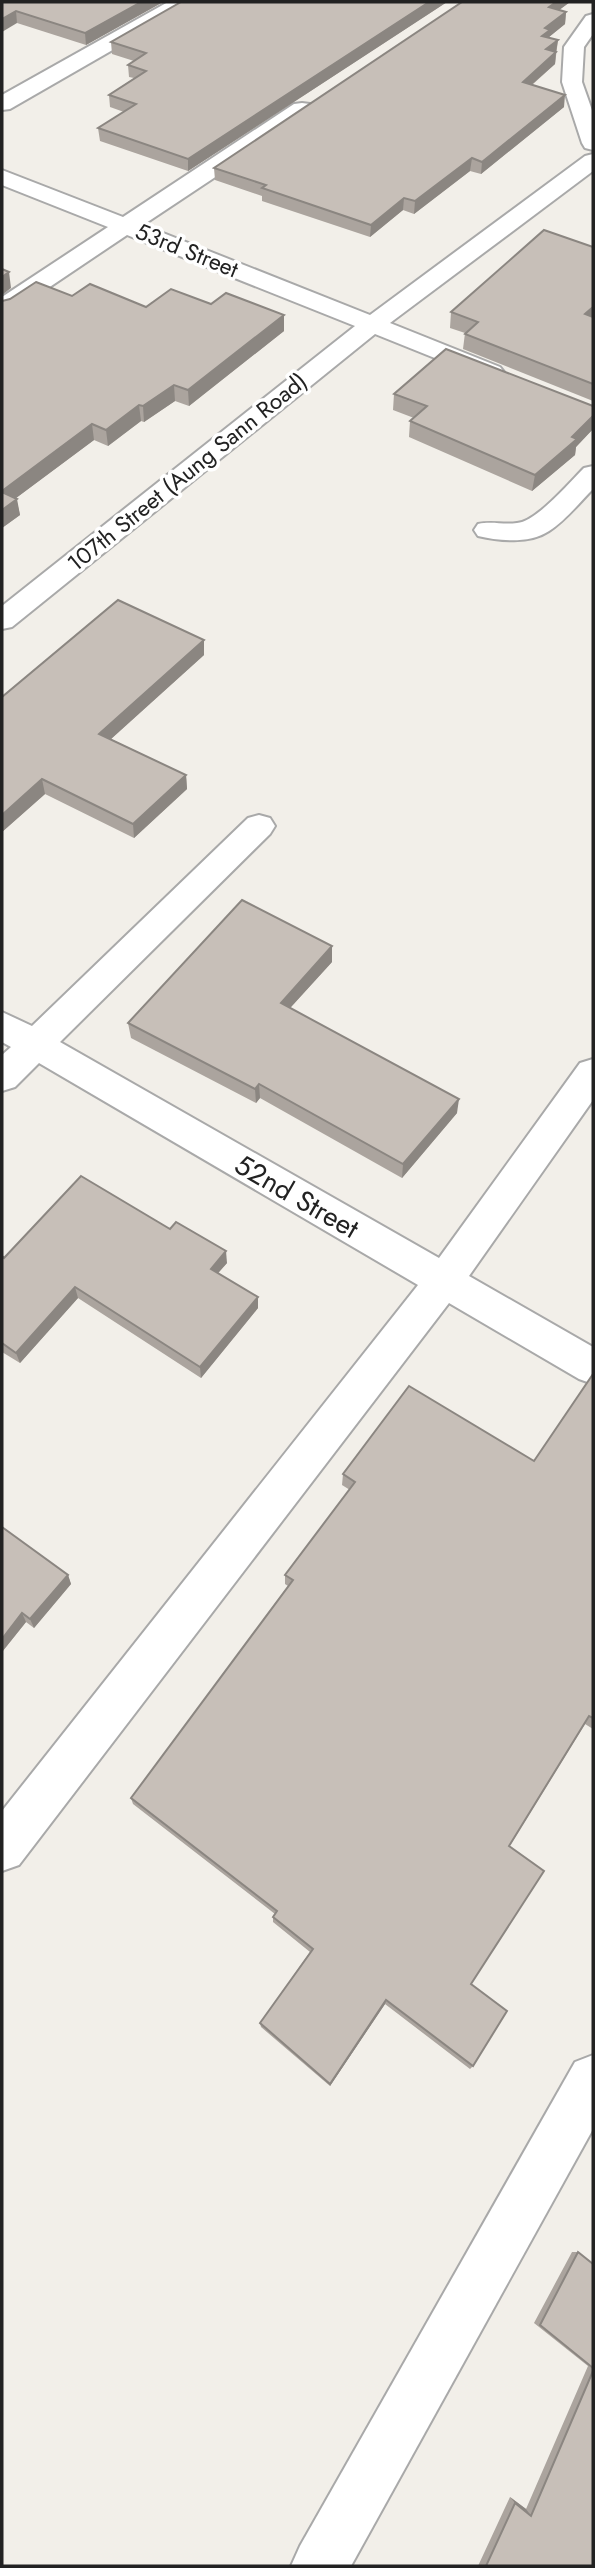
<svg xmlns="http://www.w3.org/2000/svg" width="595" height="2568" font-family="Jost,sans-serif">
<rect width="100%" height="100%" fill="#f2efe9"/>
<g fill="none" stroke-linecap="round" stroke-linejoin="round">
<g stroke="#a9a9a9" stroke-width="4">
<g id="minor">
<path d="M168,2H192L189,6L10,109L2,110V95Z"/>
<path d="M593,14V34L584,47L582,82L593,113V150L585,148L582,143L562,82L564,47L586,16Z"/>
<path d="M302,103L310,104L313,109L310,114L143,225L370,315L585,156L593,154V171L390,323L500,367L504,372L500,377L491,380L482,377L375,334L12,627L2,629V606L355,326L127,235L11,313L2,315V297L108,227L2,185V170L123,217L294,104Z"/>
<path d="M593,466V489C580,502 565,521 549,531C530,544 499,541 478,536L474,530L478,524C492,521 503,525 517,523C536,522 569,483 584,468Z"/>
<path d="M259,815L270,818L275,826L270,834L60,1042L439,1258L580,1063L593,1059V1100L469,1276L593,1347V1384L579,1379L449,1303L19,1865L2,1871V1811L418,1285L39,1063L15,1087L2,1091V1055L11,1047L2,1042V1012L32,1026L248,818Z"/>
<path d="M593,2055V2129L351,2566H291L300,2546L575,2062Z"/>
</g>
</g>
<use href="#minor" fill="#fff" fill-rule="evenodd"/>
</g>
<g fill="#aba49e">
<path d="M2,2H163L86,45L17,23Z"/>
<path d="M181,2H447L188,171L100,141L98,128L124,112L110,107L109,95L134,78L129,77L128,65L134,61L112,54L111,42Z"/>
<path d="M462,2H570L559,10L566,12L565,24L549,37V38L558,40L555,64L532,85L564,107L481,174L470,171L414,214L403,210L370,237L262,201V196L215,180L214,168Z"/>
<path d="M593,247V401L463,349L465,333L450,328L451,312Z"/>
<path d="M72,296L146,307L211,304L284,315V331L189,406L175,401L144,422L141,421L108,446L94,440L16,498L20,515L2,528V301Z"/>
<path d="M394,394L593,406V429L576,447L575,455L532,491L409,437L410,421L414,418L393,410Z"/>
<path d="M204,640V655L111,739L186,775L187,789L134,838L45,794L2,832V697Z"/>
<path d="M332,962L290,1008L457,1113L402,1178L260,1098L256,1103L131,1038L128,1023Z"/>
<path d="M2,1256L4,1258L227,1263L218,1273L258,1308L201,1378L78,1298L20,1363L2,1352Z"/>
<path d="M593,1374V1729L585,1724L509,1847L471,1984L473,2066L470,2069L385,2004L330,2086L261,2027L260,2023L310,1952L273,1922V1917L275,1914L133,1804L131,1798L288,1586L285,1584V1575L350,1490L342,1485L343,1474L534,1461Z"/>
<path d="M2,1527L68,1575L71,1584L34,1628L26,1622L2,1652Z"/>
<path d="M572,2252H578L593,2264V2566H478L510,2497L526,2509L588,2366L534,2323Z"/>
</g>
<g fill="#8b8681">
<path d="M141,2H163L86,45L85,33Z"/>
<path d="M429,2H447L188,171V159Z"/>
<path d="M556,2H570L547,19L549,7Z"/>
<path d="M16,11L17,23L2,32V19Z"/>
<path d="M566,12L565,24L549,37L548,42L542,36L545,28Z"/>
<path d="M558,40L556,52L546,49Z"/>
<path d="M556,52L555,64L521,94L523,82Z"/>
<path d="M565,95L564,107L481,174L482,162Z"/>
<path d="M472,158L470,171L414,214L415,201Z"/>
<path d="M404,198L403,210L370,237L371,225Z"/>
<path d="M9,272L11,288L2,295V277Z"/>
<path d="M593,307V320L585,314Z"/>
<path d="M284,315V331L189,406L188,390Z"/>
<path d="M174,385L175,401L144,422L143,406Z"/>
<path d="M139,405L141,421L108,446L106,430Z"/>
<path d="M593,416V429L576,447L575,455L532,491L535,475Z"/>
<path d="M92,424L94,440L4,507L2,491Z"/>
<path d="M17,499L20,515L2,528V510Z"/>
<path d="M204,640V655L101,748L99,734Z"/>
<path d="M186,775L187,789L134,838L133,824Z"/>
<path d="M42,779L45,794L2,832V815Z"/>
<path d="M332,946V962L281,1018V1003Z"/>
<path d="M259,1084L260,1098L256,1103L255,1089Z"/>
<path d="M459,1099L457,1113L402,1178L403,1164Z"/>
<path d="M226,1251L227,1263L212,1280L211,1269Z"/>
<path d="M75,1287L78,1298L20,1363L16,1353Z"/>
<path d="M258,1297V1308L201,1378L200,1367Z"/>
<path d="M68,1575L71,1584L34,1628L30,1619Z"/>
<path d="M22,1613L26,1622L2,1652V1639Z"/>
<path d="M386,2000L385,2004L330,2086V2084Z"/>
<path d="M510,2497L526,2509L531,2516L515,2503Z"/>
</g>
<g fill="#c7bfb8" stroke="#8b8681" stroke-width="2">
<path d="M2,2H141L85,33L16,11L2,19Z"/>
<path d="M181,2H429L188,159L98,128L136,104L109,95L146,71L128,65L146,53L111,42Z"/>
<path d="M462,2H556L549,7L566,12L545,28L550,30L542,36L558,40L546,49L556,52L523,82L565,95L482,162L472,158L415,201L404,198L371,225L262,188L266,185L214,168Z"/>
<path d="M544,230L593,247V307L585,314L593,317V384L465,334L478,322L451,312Z"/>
<path d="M2,269L9,272L2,277Z"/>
<path d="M36,282L72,296L90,284L146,307L171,289L211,304L226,293L284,315L188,390L174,385L143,406L139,405L106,430L92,424L2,491V301L10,299Z"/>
<path d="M446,349L593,406V416L572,437L577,439L535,475L410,421L427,406L394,394Z"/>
<path d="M2,492L17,499L2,510Z"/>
<path d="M118,600L204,640L99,734L186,775L133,824L42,779L2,815V697Z"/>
<path d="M242,900L332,946L281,1003L459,1099L403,1164L259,1084L255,1089L128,1023Z"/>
<path d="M81,1176L170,1229L176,1222L226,1251L211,1269L258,1297L200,1367L75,1287L16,1353L2,1343V1256L4,1258Z"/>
<path d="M593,1374V1718L589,1716L509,1846L544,1871L471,1984L507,2011L473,2066L386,2000L330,2084L260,2023L313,1949L273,1917L277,1911L131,1798L293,1580L285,1575L355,1482L343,1474L409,1386L534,1461Z"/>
<path d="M2,1527L68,1575L30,1619L22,1613L2,1639Z"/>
<path d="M578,2252L593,2264V2368L540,2325Z"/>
<path d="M593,2371V2566H486L515,2503L531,2516Z"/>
</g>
<g text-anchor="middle" stroke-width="7" stroke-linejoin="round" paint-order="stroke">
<g font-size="23" fill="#222" stroke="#fff">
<text transform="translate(187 250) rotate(22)" y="8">53rd Street</text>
<text transform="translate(187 472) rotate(-39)" y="8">107th Street (Aung Sann Road)</text>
</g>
<g font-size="28" fill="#222" stroke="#fff">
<text transform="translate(297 1196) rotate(30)" y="10">52nd Street</text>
</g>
</g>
<rect width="595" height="2568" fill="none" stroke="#222222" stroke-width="7"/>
</svg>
